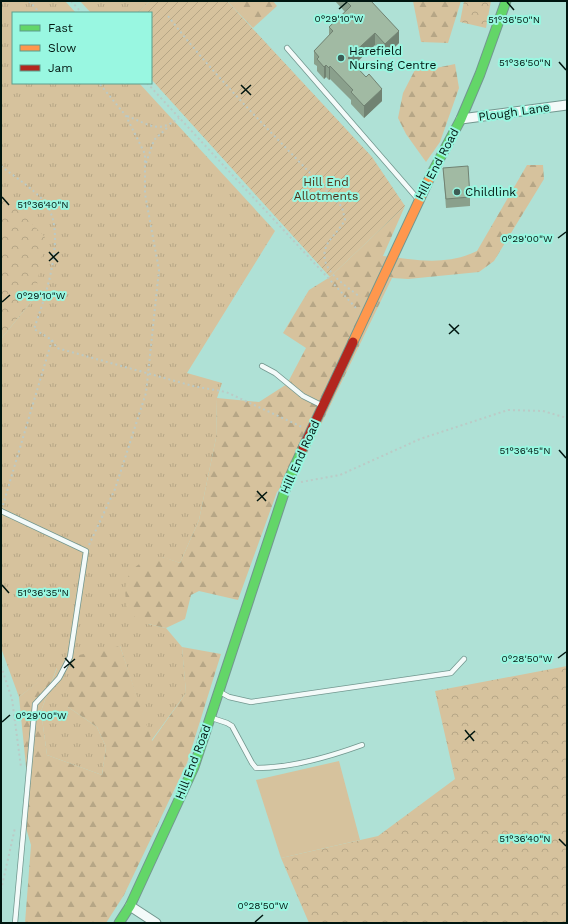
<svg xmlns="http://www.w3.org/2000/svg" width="568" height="924" font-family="'Work Sans',sans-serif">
<defs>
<pattern id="grass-tufts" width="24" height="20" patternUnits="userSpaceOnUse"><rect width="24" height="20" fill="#d6c29d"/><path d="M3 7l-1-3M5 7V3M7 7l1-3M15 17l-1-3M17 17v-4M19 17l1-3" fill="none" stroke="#b6a686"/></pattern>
<pattern id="forest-firs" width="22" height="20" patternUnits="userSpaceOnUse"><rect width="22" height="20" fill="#d6c29d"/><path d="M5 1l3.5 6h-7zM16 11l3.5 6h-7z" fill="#b6a686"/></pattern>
<pattern id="park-crowns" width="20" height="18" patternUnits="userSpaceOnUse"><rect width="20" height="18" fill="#d6c29d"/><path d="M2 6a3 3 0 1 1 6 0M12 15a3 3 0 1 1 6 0" fill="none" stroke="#b6a686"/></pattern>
<pattern id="garden-furrows" width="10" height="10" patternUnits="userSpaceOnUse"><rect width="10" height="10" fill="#d6c29d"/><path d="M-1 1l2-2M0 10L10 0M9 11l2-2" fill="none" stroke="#b6a686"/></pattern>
</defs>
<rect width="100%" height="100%" fill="#afe1d6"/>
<g fill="url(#grass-tufts)">
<path d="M1,1H65L76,13H13V83H139L275,231L187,373L222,383L217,398L216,438L199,520L180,563L162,557L148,624L166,628L182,647L186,693L151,741L120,646L68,707L97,727L106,747L102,775L47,755L41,711L57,668L19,697L1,648V339L35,297L1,195Z"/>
<path d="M80,1H150L137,13H91Z"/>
</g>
<g fill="url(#forest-firs)">
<path d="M227,1H273L277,6L253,28Z"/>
<path d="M413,1H461L448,43L421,42Z"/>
<path d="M420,60L436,68L455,64L459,88L440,142L426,162L406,134L398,118L403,93Z"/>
<path d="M527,165H543L544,179L494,261L479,272L408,279L392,278L299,470L277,492L238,600L199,591L191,595L185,619L166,628L148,624L128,613C124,594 122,574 141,563C147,560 156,557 162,557C168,558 174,561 180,563L199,520L216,438L217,398L259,402L287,384L306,348L283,333L309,290L330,277L405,206L383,256C416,260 446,266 477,251Z"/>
<path d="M120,646L152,741L186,693L182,647L221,654L187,763L124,895L106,923H25L31,845L23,818L27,776L19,697L57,667L41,711L47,755L102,775L106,747L97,727L68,707L70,657Z"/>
</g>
<g fill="url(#park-crowns)">
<path d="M464,1H491L486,28L460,22Z"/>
<path d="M1,193L45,237L35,297L1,339Z"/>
<path d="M567,666V923H309L281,858L378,836L455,779L435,691Z"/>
</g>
<path fill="url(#garden-furrows)" d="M150,1H227L372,157L405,206L330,277L151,79V13H137Z"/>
<path fill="#d6c29d" d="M339,761L360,840L281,858L256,780Z"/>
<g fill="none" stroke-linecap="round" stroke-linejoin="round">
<g stroke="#72978f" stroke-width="6">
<g id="lane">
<path d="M287,48L417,198"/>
<path d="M262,366L275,373L303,396L321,405"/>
<path d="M1,511L86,551L70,657L59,678L35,704L15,923"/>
<path d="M220,692L229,697L251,702L451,673L464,659"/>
<path d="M212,718L227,723L232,726L252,763L256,768C292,768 329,757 362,745"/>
</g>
</g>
<g stroke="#72978f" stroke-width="11">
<g id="street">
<path d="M461,119L567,105"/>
<path d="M130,906L156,923"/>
</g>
</g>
<g stroke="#72978f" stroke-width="11">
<g id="fast">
<path d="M432,173L461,119L480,74L506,1"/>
<path d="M119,923L130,906L194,767L288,481L303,448"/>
</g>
</g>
<g stroke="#72978f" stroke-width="11">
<path id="slow" d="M353,342L432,173"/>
</g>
<g stroke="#72978f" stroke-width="11">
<path id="jam" d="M303,448L353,342"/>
</g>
<g stroke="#bbcac6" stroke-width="2" stroke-dasharray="2 3" stroke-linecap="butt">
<path d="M29,1L40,13"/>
<path d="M71,1L82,13"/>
<path d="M168,16C220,84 284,144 342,207L345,220C340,229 333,235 328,243C314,267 344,284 360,297"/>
<path d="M147,83L356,308"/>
<path d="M127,116C150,125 158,134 179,118"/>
<path d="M146,163L154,140L168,127"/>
<path d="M1,166C15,177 32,188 44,201C69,231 45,297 34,329L52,340L3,505"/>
<path d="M52,340L57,348L193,386L226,392L302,427"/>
<path d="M301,482L340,475L420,439L508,410L543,411L567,418"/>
<path d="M89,545L115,489L146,393L159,270L145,194V154L126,116L99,83"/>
<path d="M1,666L12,699L21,767"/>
<path d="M1,890L15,828"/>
</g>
<use href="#lane" stroke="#f3faf9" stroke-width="4.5"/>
<use href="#street" stroke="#f3faf9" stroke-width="9"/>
<use href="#fast" stroke="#63d668" stroke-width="9"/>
<use href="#slow" stroke="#ff974d" stroke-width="9"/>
<use href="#jam" stroke="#b3261e" stroke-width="9"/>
</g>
<g fill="#8aa08c">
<path d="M335,1H371L399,43L385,56L375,45L355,64L382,101L364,118L351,104V100L330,79L329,80L326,77L324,79L317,71V66L314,64V51L329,36V27L345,12Z"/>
<path d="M443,168L470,197V206L446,208Z"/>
</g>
<g fill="#718272">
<path d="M399,31V43L385,56V44Z"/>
<path d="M375,33V45L348,70V58Z"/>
<path d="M326,65V77L324,79V67Z"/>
<path d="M330,66V79L329,80V68Z"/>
<path d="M382,89V101L364,118V106Z"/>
</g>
<g fill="#a1baa3" stroke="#718272">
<path d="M346,1H371L399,31L385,44L375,33L348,58L366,77L369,74L382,89L364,106L351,92L353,90L330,66L329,68L326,65L324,67L317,59L319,57L314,51L333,31L329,27L351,6Z"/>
<path d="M468,166L470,197L446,199L443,168Z"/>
</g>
<path fill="none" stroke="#001610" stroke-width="1.5" d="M507,2L514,10M339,9L347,2M559,62L566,70M241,85L251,95M241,94L251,85M2,197L9,205M558,238L566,232M49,252L58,262M49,261L59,252M2,302L10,295M449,324L459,334M449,334L459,325M559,450L566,458M257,491L266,501M257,501L267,492M2,585L9,593M65,658L74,668M558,658L566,652M64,668L75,659M2,722L10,715M465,730L474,741M465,740L475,731M559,839L566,846M255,922L263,915"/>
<g fill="#3d5d55" stroke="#99f7e1" stroke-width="1.5">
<circle cx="341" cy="58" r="4"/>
<circle cx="457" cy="192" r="4"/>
</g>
<g text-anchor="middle" stroke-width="4" stroke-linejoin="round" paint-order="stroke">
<g font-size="12" fill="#001610" stroke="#99f7e1" text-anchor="start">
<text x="349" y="55">Harefield<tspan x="349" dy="14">Nursing Centre</tspan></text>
<text x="465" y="196">Childlink</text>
</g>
<g font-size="12" fill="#001610" stroke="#99f7e1">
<text transform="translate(514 112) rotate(-8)" y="4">Plough Lane</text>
<text transform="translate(437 164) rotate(-62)" y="4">Hill End Road</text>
<text transform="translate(300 457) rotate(-66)" y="4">Hill End Road</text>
<text transform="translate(193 762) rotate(-69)" y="4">Hill End Road</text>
</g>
<g font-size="12" fill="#513016" stroke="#99f7e1">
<text x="326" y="186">Hill End<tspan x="326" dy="14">Allotments</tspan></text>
</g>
</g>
<g font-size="10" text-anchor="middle" fill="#001610" stroke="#99f7e1" stroke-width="4" stroke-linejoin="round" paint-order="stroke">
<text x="339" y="22">0°29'10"W</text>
<text x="514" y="23">51°36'50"N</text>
<text x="525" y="66">51°36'50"N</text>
<text x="43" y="208">51°36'40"N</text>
<text x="527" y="242">0°29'00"W</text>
<text x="41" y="299">0°29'10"W</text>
<text x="525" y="454">51°36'45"N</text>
<text x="43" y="596">51°36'35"N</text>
<text x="527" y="662">0°28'50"W</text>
<text x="41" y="719">0°29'00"W</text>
<text x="525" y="842">51°36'40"N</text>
<text x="263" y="909">0°28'50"W</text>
</g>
<rect width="568" height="924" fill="none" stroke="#001610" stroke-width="4"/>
<rect x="12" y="12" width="140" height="72" fill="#99f7e1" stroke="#5c9d8d"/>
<rect x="20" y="25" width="20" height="6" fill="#63d668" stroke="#5c9d8d"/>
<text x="48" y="32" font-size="12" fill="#001610">Fast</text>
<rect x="20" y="45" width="20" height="6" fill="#ff974d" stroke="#5c9d8d"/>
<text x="48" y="52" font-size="12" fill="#001610">Slow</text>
<rect x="20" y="65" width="20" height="6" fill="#b3261e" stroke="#5c9d8d"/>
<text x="48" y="72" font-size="12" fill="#001610">Jam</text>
</svg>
